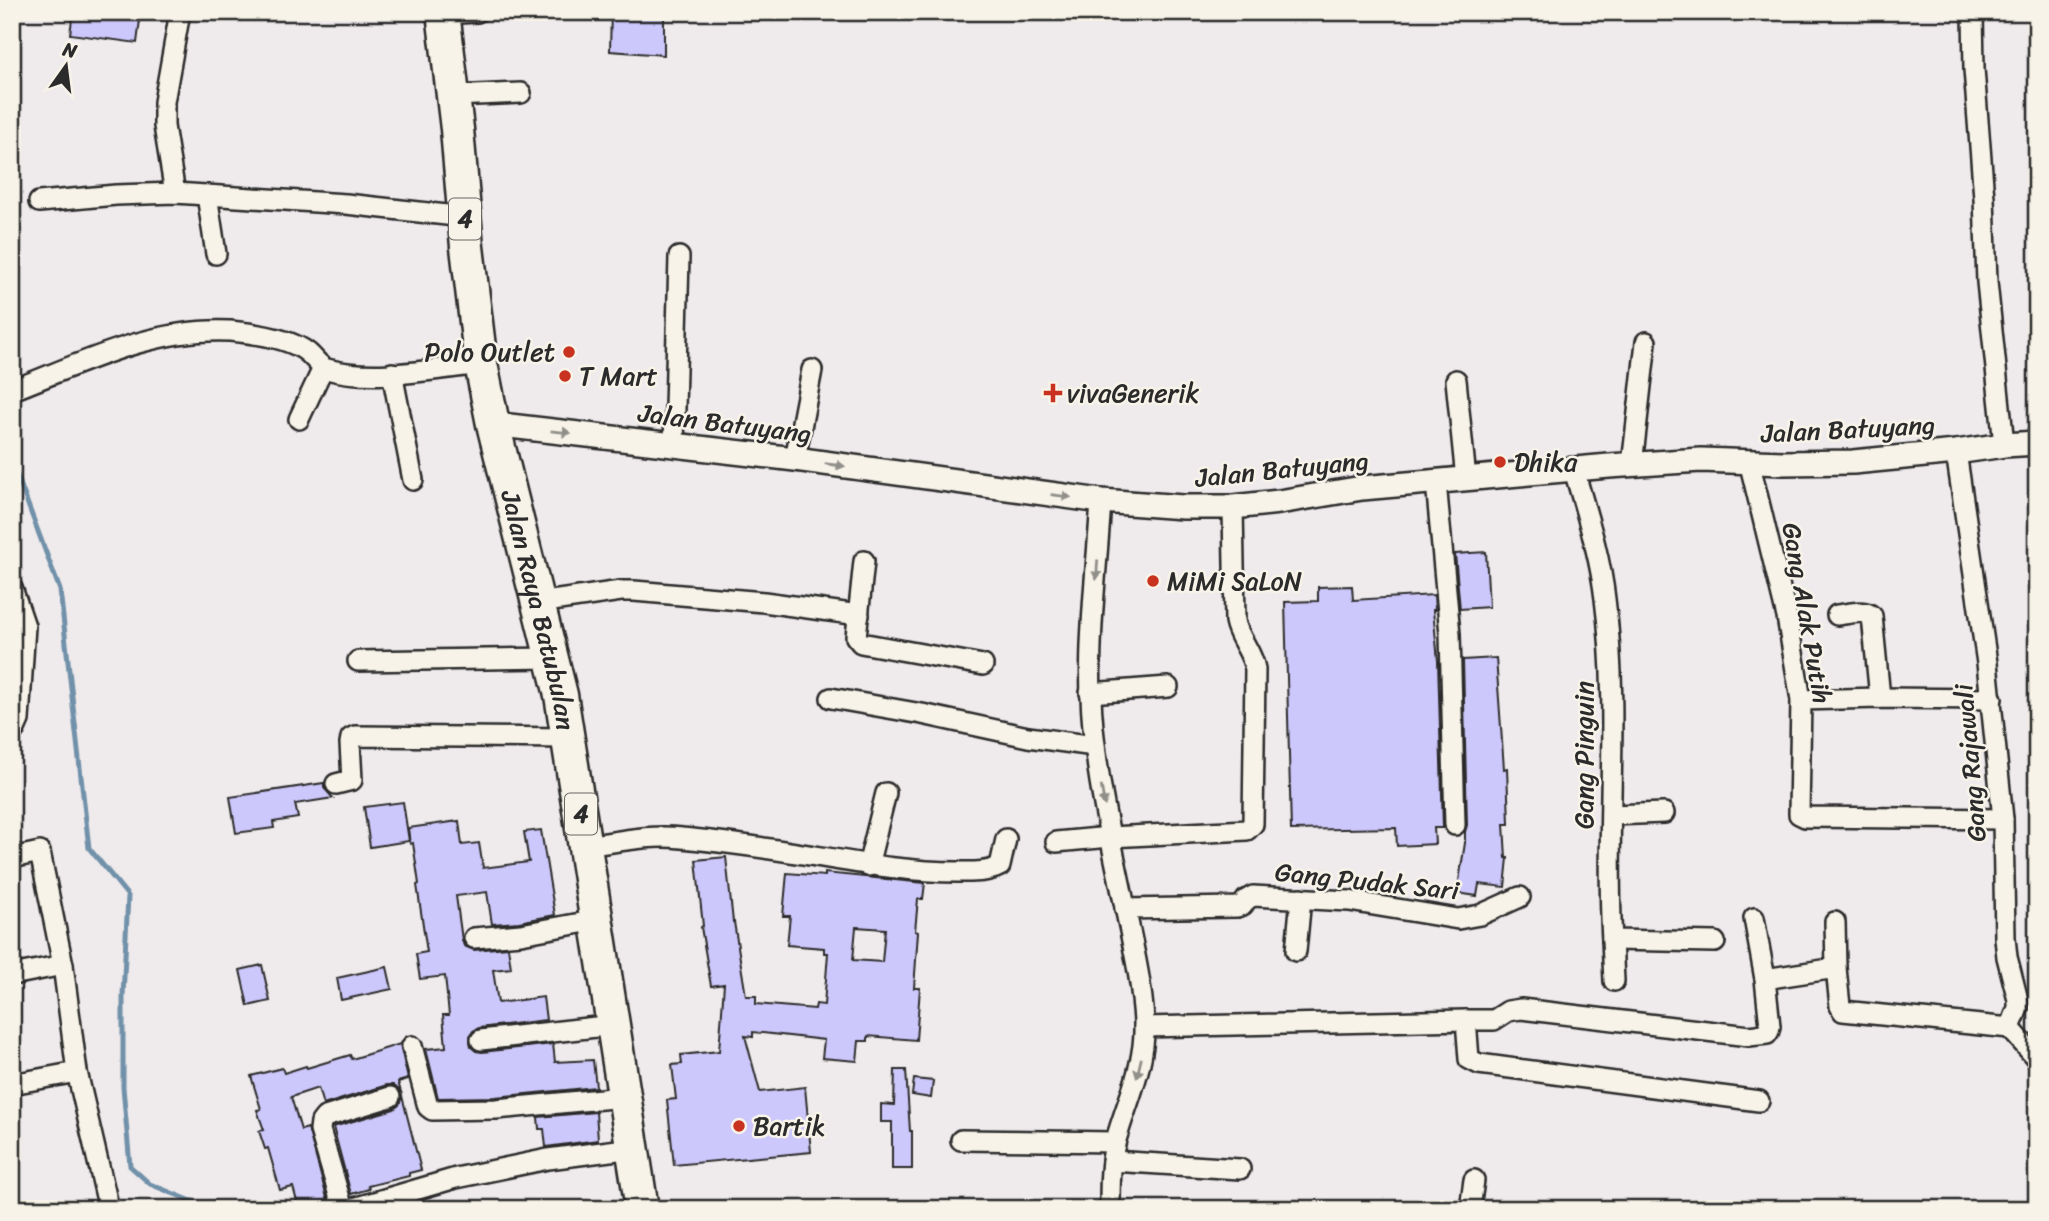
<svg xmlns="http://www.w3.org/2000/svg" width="2049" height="1221" font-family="Sriracha,sans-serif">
<rect width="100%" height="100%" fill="#efeaec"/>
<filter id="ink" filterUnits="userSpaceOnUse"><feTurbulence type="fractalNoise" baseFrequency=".0143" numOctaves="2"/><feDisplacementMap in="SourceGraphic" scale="14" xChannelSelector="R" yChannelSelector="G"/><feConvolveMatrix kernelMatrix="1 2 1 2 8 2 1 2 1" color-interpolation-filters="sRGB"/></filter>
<g filter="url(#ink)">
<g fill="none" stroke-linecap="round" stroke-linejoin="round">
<g stroke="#7091a9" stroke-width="5">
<path d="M12,462L60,590L89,848L128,896L123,996V1087L130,1166L150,1184L194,1202L202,1209"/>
<path d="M2037,925V932"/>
</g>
</g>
<g fill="#cdc8fb" stroke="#2b2b2b" stroke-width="2" fill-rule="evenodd">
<path d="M73,12L140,20L137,43L70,34Z"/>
<path d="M611,12H664V55L610,51Z"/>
<path d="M1486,552L1489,607L1460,609L1455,554Z"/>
<path d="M1352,586L1353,600L1434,595L1435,610H1433L1438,661L1443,828H1434L1435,844L1397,846L1396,828L1291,830L1285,602L1318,601V587Z"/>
<path d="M1496,658L1504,769L1507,768L1509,824H1504L1506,858H1508L1505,887L1479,884L1477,896L1457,893L1465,843V832L1467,825L1463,660Z"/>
<path d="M324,783V788L333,798L295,804L298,818L273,822L274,828L236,833L230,797Z"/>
<path d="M403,802L409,841L370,847L364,807Z"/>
<path d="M459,821L462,845L479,843L483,868L529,862L524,832L541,830L555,915L519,922L492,924L487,892L456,896L462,940L464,946L474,950L508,947L511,968L493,970L498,1003L543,997L546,1020L479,1028L473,1031L470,1036L471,1047L476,1051L482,1052L553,1044L555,1062L593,1060L596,1087L495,1097L438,1098L426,1049L446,1047L443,1015H449L445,976L420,979L416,954L427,952L417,885L419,884L413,843L410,844L408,828Z"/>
<path d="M726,857L733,922H734L746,996H756V1004L815,1009L816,1004L824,1005L828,953H824V948L787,945L790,916H783L787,873L825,876V873L925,883L923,899H918L915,931L918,932L914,988H920L916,1040L868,1036V1041H859L857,1061L822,1058L824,1040L753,1032V1037L745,1036L760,1092L805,1087L811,1152L674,1165L667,1100L676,1099L672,1065L682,1064L681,1055L719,1051L724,984L711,986L701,927L703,926L696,860ZM856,927L885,929L882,962L853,960Z"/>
<path d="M262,965L270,1001L248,1006L240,970Z"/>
<path d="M387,967L392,989L341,1000L337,978Z"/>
<path d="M400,1044L408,1079L398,1082L401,1092L393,1085H387L323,1105L318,1088L291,1097L301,1130L308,1128L330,1209H299L293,1187L280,1190L268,1148L265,1149L259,1131L264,1130L257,1110L261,1109L251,1076L282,1068L284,1073L306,1066L307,1068L350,1055L352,1059Z"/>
<path d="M895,1070H906L910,1131H912V1169H892V1122H881V1104L894,1105Z"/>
<path d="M914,1079L933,1081L931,1098L912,1095Z"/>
<path d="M402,1096L421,1170L409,1173V1176L368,1186L369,1189L351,1194L333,1127L394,1109L399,1105Z"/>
<path d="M596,1112L598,1140L546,1147L544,1129H539L538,1117Z"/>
</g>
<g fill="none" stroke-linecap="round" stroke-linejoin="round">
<g stroke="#2b2b2b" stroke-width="24">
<g id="minor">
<path d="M1973,12L1974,69L1984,198L1987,282L2004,445"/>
<path d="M443,14L477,12"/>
<path d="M453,96L521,93"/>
<path d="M175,193L164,126V102L180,12"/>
<path d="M207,195L216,254"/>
<path d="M39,202L116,195L175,193L346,204L465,217"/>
<path d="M392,373L413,480"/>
<path d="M1456,380L1466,479"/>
<path d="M20,387C86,361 157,327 230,331C252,333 289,338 307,352C314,357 318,366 327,369C373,382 434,369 481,364"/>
<path d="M299,419L323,368"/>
<path d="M674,445L679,257"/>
<path d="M1956,452L1987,663L2003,819L2005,938L2007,957L2018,1000V1008L2010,1028L2037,1059"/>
<path d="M795,459L812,370"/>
<path d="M1749,461L1787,617L1801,700L1799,814L1805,817L2003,819"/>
<path d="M1632,465L1646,342"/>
<path d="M1574,470C1586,512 1600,555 1605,599C1620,713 1605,827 1612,940L1715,942"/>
<path d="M1436,482L1450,634L1455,825"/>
<path d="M1101,501C1096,583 1084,664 1095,745C1101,799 1114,854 1125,907C1133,946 1142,983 1144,1022C1146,1064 1127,1101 1116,1140C1110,1162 1110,1186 1110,1209"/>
<path d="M864,561L856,637L861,643L983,665"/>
<path d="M12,588L25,626L19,720L15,729L12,730"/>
<path d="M538,603L621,591H634L764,602L859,615"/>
<path d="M1837,615C1848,614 1864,609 1872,616L1880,698"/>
<path d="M358,661L553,658"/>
<path d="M1090,693L1168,687"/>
<path d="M831,698L922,714L1028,737L1095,746"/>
<path d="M1801,700L1880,698L1992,699"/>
<path d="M336,784L352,780L350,743L351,738L355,736L568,738"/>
<path d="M1612,815L1664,813"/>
<path d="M1056,842L1110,837L1247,830L1253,824L1255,669C1252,651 1238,638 1235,621L1233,507"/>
<path d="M586,846C617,842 650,834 682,838C724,842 767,848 809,855C859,863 907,872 958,872C972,872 987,873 1000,866L1006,839"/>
<path d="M12,858L40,852L63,965L77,1072L109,1209"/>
<path d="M868,866L886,793"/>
<path d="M1125,909L1237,907L1243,905L1246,900L1253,896L1349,901L1458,919L1480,915L1520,897"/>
<path d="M1754,918L1765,979"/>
<path d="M474,938L521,934L597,920"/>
<path d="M1612,940L1614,981"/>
<path d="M1296,951L1301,898"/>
<path d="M1836,968L1840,1006L1843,1011L2010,1028"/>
<path d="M12,975L63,965"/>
<path d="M1466,1020H1494L1508,1011L1521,1009L1749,1036L1767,1034L1769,1031L1770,1026L1765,979L1836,968L1835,922"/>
<path d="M1144,1027L1466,1020L1469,1059L1479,1064L1759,1101"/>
<path d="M481,1040L614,1025"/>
<path d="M412,1046L428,1107L432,1110L496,1109L623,1097"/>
<path d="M12,1084L77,1072"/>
<path d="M961,1140L1115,1142"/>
<path d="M1112,1161L1240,1169"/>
<path d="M343,1209L320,1130L321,1122L325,1117L390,1097"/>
<path d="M350,1209L456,1178L548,1159L633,1148"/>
<path d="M1470,1209L1474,1180"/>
</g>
</g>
<g stroke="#2b2b2b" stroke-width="28">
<path id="tertiary" d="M493,424L795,459L1101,501L1183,507H1233L1279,502L1362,488L1609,466L1701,460L1783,463L1853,462L1956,452L2004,445L2037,443"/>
</g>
<g stroke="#2b2b2b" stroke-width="37">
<g id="trunk">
<path id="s1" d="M443,12L457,129L467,247L481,364L493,424L561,695L642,1209"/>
</g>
</g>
<use href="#minor" stroke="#f7f3e8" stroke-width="19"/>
<use href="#tertiary" stroke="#f7f3e8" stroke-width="23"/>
<use href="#trunk" stroke="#f7f3e8" stroke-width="32"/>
</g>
<defs><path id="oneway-solid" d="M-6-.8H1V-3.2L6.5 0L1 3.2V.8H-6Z" transform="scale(1.75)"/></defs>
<g fill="#918f8a">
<use href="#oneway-solid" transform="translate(561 432) rotate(6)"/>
<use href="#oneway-solid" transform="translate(835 465) rotate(8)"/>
<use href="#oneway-solid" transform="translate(1061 496) rotate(7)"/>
<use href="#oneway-solid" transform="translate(1097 570) rotate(94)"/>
<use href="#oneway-solid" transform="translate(1103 796) rotate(80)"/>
<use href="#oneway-solid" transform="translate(1139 1068) rotate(103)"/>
</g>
</g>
<g fill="#c8321e" stroke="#f7f3e8" stroke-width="2.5">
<circle cx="569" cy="352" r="7"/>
<circle cx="565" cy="376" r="7"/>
<path d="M1049.5 382.5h7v7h7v7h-7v7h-7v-7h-7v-7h7z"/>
<circle cx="1500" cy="462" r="7"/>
<circle cx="1153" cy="581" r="7"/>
<circle cx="739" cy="1126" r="7"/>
</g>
<g text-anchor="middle" stroke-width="5" stroke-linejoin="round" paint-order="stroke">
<g fill="#f7f3e8" stroke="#686764" stroke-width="2">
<rect x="449" y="198.5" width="32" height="41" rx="5"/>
<rect x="565" y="793.5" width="32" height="41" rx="5"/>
</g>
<g font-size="24" font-weight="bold" fill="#2b2b2b">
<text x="465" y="227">4</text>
<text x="581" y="822">4</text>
</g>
<g font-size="26" fill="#2b2b2b" stroke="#f7f3e8" text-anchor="start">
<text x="555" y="361" text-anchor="end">Polo Outlet</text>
<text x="579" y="385">T Mart</text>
<text x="1067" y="402">vivaGenerik</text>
<text x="1514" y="471">Dhika</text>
<text x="1167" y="590">MiMi SaLoN</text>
<text x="753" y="1135">Bartik</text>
</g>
<g font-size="26" fill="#2b2b2b" stroke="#f7f3e8">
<text transform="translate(725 423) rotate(7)" y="9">Jalan Batuyang</text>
<text transform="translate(1848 429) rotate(-3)" y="9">Jalan Batuyang</text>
<text transform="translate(1282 469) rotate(-6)" y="9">Jalan Batuyang</text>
<text dy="9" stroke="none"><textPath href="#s1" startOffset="607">Jalan Raya Batubulan</textPath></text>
<text transform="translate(1807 613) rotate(80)" y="9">Gang Alak Putih</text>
<text transform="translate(1584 755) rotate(-90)" y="9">Gang Pinguin</text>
<text transform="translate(1970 763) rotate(-95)" y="9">Gang Rajawali</text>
<text transform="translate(1367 881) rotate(6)" y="9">Gang Pudak Sari</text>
</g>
</g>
<rect width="2049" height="1221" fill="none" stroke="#f7f3e8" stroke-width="42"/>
<rect x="21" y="21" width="2007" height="1179" fill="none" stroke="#2b2b2b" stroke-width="2.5" filter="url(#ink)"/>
<g transform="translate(66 66) rotate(14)" stroke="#f7f3e8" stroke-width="5" paint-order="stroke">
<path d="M0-5L12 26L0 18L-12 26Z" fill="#2b2b2b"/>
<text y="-10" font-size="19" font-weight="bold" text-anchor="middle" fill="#2b2b2b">N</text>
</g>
</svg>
